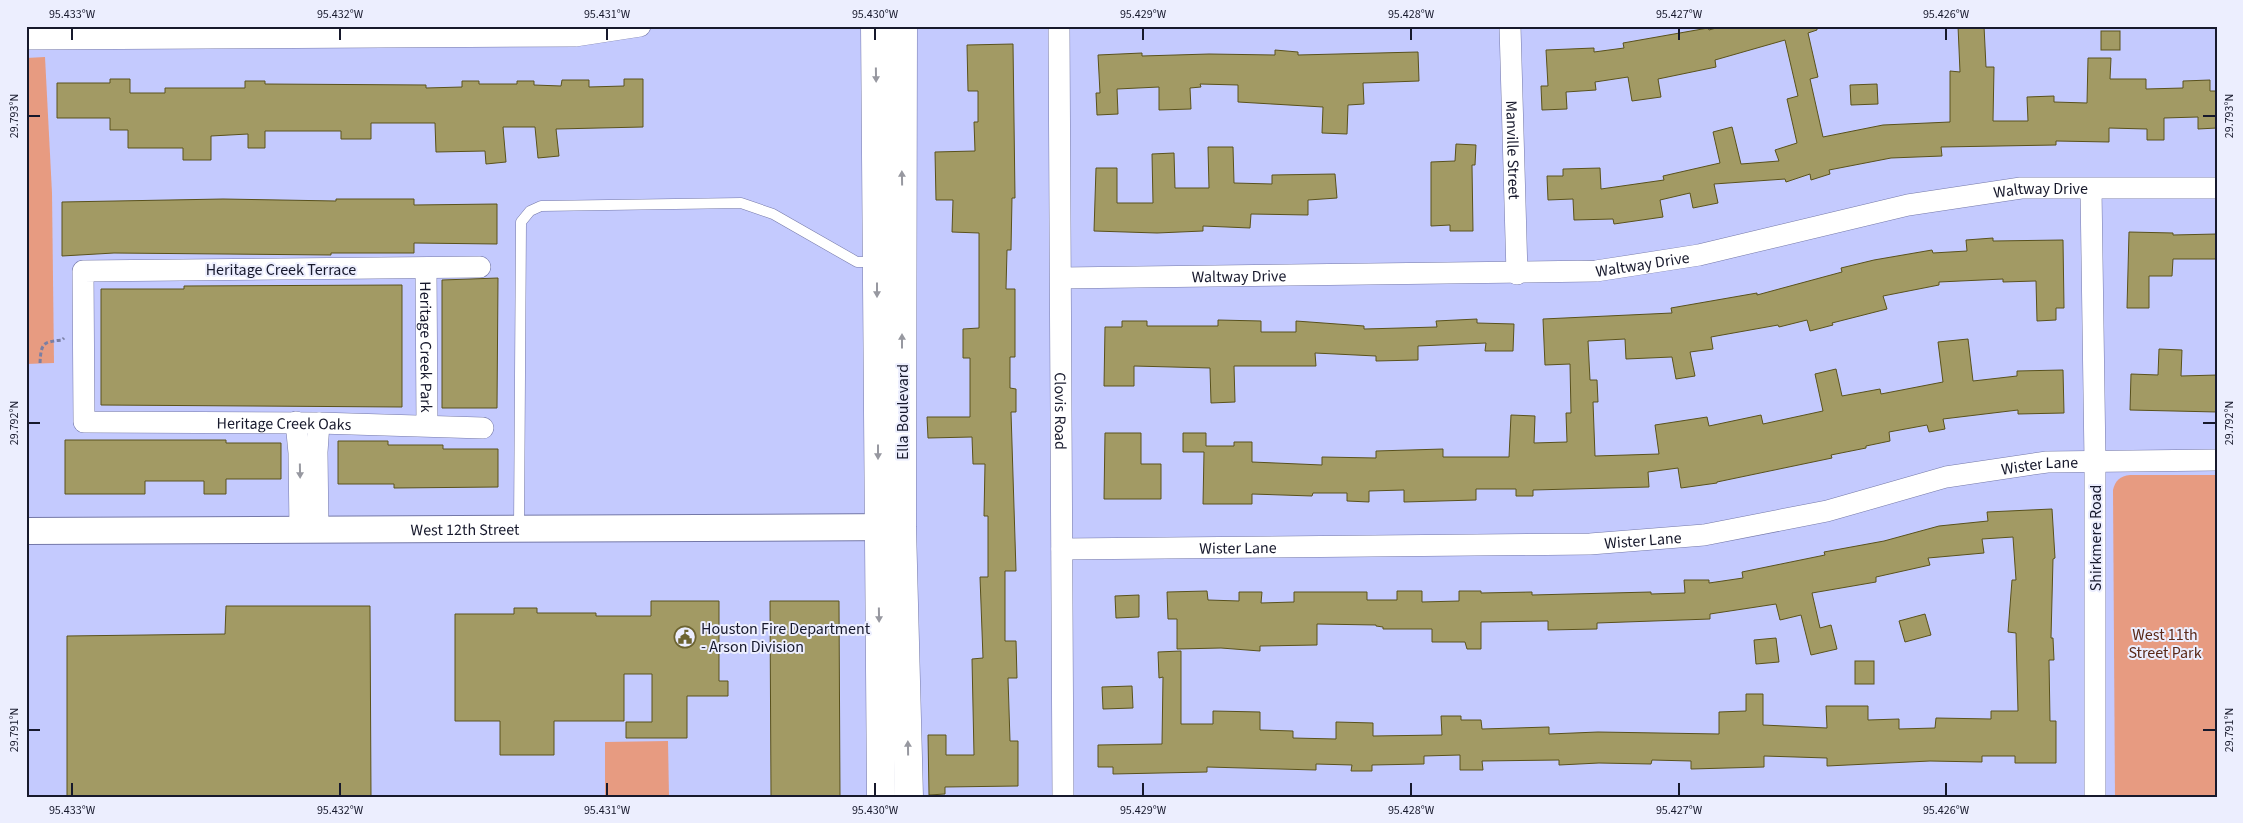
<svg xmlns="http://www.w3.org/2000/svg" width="2243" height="823" font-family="'Source Sans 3',sans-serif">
<rect width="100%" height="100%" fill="#c4cafe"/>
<g fill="#e79b81">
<path d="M45,57L52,193L54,363L26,364V58Z"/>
<path d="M2130,475H2217V797H2115L2113,490C2115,481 2120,476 2130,475Z"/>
<path d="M668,741L669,797H605V742Z"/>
</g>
<g fill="#a29a64" stroke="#5a521c">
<path d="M1723,26H1817V30L1808,33L1818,77L1810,79L1823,137L1883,125L1950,122V71L1960,72L1958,26H1984L1986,67H1994L1993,121H2028L2027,97L2054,96V102L2087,103L2088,58H2111L2110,79H2146V89L2183,88V81L2210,80V91H2217V128L2198,129V117L2164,118V140H2147V129L2109,128V142L2056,141V145L1941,147L1942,156L1891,158L1829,170L1830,174L1811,180L1810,174L1786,182L1785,179L1714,184L1718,203L1693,208L1690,193L1660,200L1663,217L1614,224L1613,219L1574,220L1573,199L1548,200L1547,176H1563V169L1600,168L1601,189L1664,180L1663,176L1720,163L1713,132L1732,127L1741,164L1779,161L1775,150L1797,143L1787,99L1798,96L1785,40L1715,60L1716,67L1658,79L1661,97L1632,101L1628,77L1595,82L1596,90L1566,92L1567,109L1542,110L1541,86H1548L1546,50L1594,48V52L1624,48L1623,43L1708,28L1709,30Z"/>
<rect x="2101" y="31" width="19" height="19"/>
<path d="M1013,44L1015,198H1012L1011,250H1007L1006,289H1015V357H1010V388L1016,389V412H1011L1016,571H1005V641H1016L1017,678H1008L1010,741H1018V786L945,787V794L929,795L928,735H946V755H974L972,659L983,658L980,577H988V516H984L985,464H973L972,437L928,438L927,417H970V358H963V329L979,328V233L952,232L953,200H936L935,152L975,151L974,122H978V91H968L967,45Z"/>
<path d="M1275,50L1298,52V55L1418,52L1419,81L1363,83L1364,104L1348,105L1347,134L1322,133L1323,107L1238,102V85L1200,84L1201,87L1190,88L1191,109L1159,110V87L1117,89L1118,114L1097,115L1096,93H1100L1098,55L1142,53V56L1209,54L1275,55Z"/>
<path d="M110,79H130V93H165V88H245V81H265V84L426,85V88L462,87V81H479V84H517V81H534V85L561,86L562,80H589V87L624,86V79H643V127L556,129L559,156L538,158L535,127H503L506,162L486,164L485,151L436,152L435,123H371V139H341V131H265V148H248V134L211,136V160H183V148H128V130H110V118H57V83H110Z"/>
<path d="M1877,84L1878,104L1851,105L1850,85Z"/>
<path d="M1456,144L1476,145L1475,165H1472L1473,231H1450V225L1431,226V162L1455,161Z"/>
<path d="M1208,147H1233L1234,183L1272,184V175L1335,174L1337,198L1308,200V215L1251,214L1250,228L1203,226V231L1157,233L1094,231L1096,168H1117V203H1153L1152,154L1174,153L1175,188H1209Z"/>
<path d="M223,199L336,201V199H414V205L497,204V244L414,243V253H331V255L114,253L62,256V202Z"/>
<path d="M2129,232L2173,233V235L2217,234V259H2173L2172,276H2149V308H2127Z"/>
<path d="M1993,238V241L2063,240L2064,308H2056V320L2037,321L2036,281L2003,282V279L1939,282V285L1883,296L1887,309L1832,323L1833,325L1810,331L1807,320L1779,327L1778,325L1711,337L1713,349L1690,352L1695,376L1676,379L1672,357L1626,359L1625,339L1588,341L1590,380H1597L1598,402H1593L1595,456L1659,454L1655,425L1707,417L1709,426L1761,415L1763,424L1823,411L1815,374L1836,369L1842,396L1880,389L1881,394L1943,382L1938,342L1968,339L1973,381L2017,376V371L2063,370L2064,413L2018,414V410L1943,419L1945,429L1929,432L1927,425L1889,432L1890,441L1866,446V448L1831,455L1832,458L1717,482V483L1681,488L1678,468L1648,472L1649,487L1533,490V496H1516V489H1476V500L1404,502V490L1369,491V502L1347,501V493H1313L1312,496L1252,494V504H1203L1204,452H1183V433H1206V446H1234V442H1252V462L1322,465V457L1376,458V451L1443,449V457H1509L1511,415L1535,416L1534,443L1567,442L1566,413H1571L1570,364L1545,365L1543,319L1672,313L1671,308L1757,293V295L1842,272L1841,268L1874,260L1932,250L1933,253L1967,251L1966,240Z"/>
<path d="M498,278L497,408H442V280Z"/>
<path d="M402,285V407L101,405V289H184V286Z"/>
<path d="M1477,319V323L1514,324L1513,351H1485L1486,343L1418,346V360L1376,361V356L1315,353L1316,366H1234L1235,402L1211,403L1210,368L1134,366V386H1104L1105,327H1122V321H1147V326H1218V320L1261,321V332H1296V321L1364,326V329L1437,327L1436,321Z"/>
<path d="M2159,349L2182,350L2181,376L2217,375V412L2130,410L2131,374L2158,375Z"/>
<path d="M1105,433H1141V464H1161V499H1104Z"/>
<path d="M65,440H226V443H281V479H226V494H204V481H145V494H65Z"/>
<path d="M338,441H388V445H443V449H498V487L394,488V484H338Z"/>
<path d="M2052,509L2055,558L2053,559L2051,638H2053L2054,660H2049L2050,721H2056V763H2015V756H1982V762L1930,761L1827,766V758L1764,756V767L1691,769V761L1652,760L1651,764L1599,763L1559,765V760L1482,761L1483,770H1460V755L1424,756V764L1372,765V771H1351L1352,765L1316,764V770L1207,767V772L1113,774V767H1098V745L1162,744L1163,677L1159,678L1158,652L1181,651V724H1213V711L1260,712V730L1293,731V738L1336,739V722L1373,723V736L1442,735L1441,716H1461V720H1481L1482,729L1549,727V734L1598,732L1719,734V712L1746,711V694H1763V725L1827,728L1826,706H1868V720L1899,719V729L1935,728L1936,718L1991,719V711H2018L2016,633L2008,632L2012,580H2016L2013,537L1982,539L1984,553L1928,558L1930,565L1876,577V582L1812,593L1820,628L1831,625L1837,649L1811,655L1801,615L1780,620L1776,604L1710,614V619L1597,623V629L1548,630V621L1481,622V649H1467L1465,642H1432V629H1383V627L1376,626V625L1317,624V645L1260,646V651L1221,648L1177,649V619H1168L1167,592L1207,591L1208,600L1239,601V592H1262L1261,603L1294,602V592H1367V600H1397V591H1422V602L1459,601V591H1481V593L1532,592V595L1651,592V594L1685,593L1684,580H1709V583L1743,578L1742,572L1825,555L1824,552L1884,541L1939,526L1988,521L1987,512Z"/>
<path d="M1139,595V617L1116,618L1115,596Z"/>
<path d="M651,601H719V681H728V696H687V738H626V722H652V674H624V721H554V755H500V721H455V614H514V608H537V613H596V616H651Z"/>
<path d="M770,601H839L840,797H771Z"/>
<path d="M226,606H370L371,797H67V636L225,634Z"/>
<path d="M1925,614L1931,635L1905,642L1899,621Z"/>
<path d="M1776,638L1779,662L1756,664L1754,640Z"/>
<rect x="1855" y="661" width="19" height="23"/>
<path d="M1132,686L1133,708L1103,709L1102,687Z"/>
</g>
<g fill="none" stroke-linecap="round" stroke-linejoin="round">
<g stroke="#7478a8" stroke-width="11">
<path id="service" d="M519,528L521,222L530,211L541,206L741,203L773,214L857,262H877"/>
</g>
<g stroke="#7478a8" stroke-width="22">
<g id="minor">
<path id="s1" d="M1059,26L1063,797"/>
<path id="s2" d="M1510,26L1517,274"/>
<path d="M26,39L575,36L640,26"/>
<path d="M2091,189L2095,461V797"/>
<path id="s3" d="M480,267L83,271L84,422L319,423L483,428"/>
<path id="s4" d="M426,268L427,425"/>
<path id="s5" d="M1061,278L1596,271L1699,255L1908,205L2021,188H2217"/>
<path d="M296,422L299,453L300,530"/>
<path d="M318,530L317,452L319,423"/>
<path id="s6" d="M1062,549L1590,544L1704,535L1827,511L1946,477L2047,462L2217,460"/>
</g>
</g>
<g stroke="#7478a8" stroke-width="28">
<g id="tertiary">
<path id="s7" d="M26,531L901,527"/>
</g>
</g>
<g stroke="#7478a8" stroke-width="29">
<g id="secondary">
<path d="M875,26L881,797"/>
<path d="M903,26L902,527L909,797"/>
</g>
</g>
<path stroke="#7a7fa4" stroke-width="3" stroke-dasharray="4 2.5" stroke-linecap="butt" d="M40,363C41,343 43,342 62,340L64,338"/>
<use href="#service" stroke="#fff" stroke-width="10"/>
<use href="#minor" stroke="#fff" stroke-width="21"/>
<use href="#tertiary" stroke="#fff" stroke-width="26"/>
<use href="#secondary" stroke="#fff" stroke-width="28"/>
</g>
<defs><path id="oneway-solid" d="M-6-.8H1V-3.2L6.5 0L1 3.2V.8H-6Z" transform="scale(1.25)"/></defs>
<g fill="#9798a0">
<use href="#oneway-solid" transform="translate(876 75) rotate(89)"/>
<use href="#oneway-solid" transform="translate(902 178) rotate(-91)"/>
<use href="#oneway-solid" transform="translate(877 290) rotate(90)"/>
<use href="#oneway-solid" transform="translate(902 341) rotate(-90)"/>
<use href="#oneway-solid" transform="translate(878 452) rotate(90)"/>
<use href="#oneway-solid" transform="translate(300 471) rotate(89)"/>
<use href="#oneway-solid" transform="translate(879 615) rotate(89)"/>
<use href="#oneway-solid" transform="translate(908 748) rotate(-91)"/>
</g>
<path fill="none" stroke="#17192c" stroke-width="2" d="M72,28V40M340,28V40M607,28V40M875,28V40M1143,28V40M1411,28V40M1679,28V40M1946,28V40M28,116H40M2203,116H2216M28,423H40M2203,423H2216M28,730H40M2203,730H2216M72,783V796M340,783V796M607,783V796M875,783V796M1143,783V796M1411,783V796M1679,783V796M1946,783V796"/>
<defs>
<g id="civic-ring" transform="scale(1.125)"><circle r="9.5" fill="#eceefe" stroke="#6c6330" stroke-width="1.5"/><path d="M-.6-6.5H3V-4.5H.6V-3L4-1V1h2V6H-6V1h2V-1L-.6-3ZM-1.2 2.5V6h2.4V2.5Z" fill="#6c6330"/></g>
</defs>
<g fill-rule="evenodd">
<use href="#civic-ring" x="685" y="637"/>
</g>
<g text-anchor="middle" stroke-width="4" stroke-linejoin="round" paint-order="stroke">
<g font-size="16" fill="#17192c" stroke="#eceefe">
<text dy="6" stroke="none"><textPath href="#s2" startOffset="124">Manville Street</textPath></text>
<text dy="6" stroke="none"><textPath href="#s5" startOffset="988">Waltway Drive</textPath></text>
<text dy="6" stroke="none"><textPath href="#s5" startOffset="582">Waltway Drive</textPath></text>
<text x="281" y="275">Heritage Creek Terrace</text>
<text dy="6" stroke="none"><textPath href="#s5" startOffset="178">Waltway Drive</textPath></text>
<text dy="6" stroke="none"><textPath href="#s4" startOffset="79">Heritage Creek Park</textPath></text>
<text dy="6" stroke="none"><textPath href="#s1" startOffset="385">Clovis Road</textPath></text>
<text transform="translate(902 412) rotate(-90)" y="6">Ella Boulevard</text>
<text dy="6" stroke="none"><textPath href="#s3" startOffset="748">Heritage Creek Oaks</textPath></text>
<text dy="6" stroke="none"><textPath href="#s6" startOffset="986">Wister Lane</textPath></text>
<text dy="6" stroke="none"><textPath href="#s7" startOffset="439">West 12th Street</textPath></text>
<text transform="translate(2095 538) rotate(-90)" y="6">Shirkmere Road</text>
<text dy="6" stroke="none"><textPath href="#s6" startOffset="581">Wister Lane</textPath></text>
<text dy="6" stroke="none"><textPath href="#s6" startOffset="176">Wister Lane</textPath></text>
</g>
<g font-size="16" fill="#17192c" stroke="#eceefe" text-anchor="start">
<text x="701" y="634">Houston Fire Department<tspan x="701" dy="18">- Arson Division</tspan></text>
</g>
<g font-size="16" fill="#5a2918" stroke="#eceefe">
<text x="2165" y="640">West 11th<tspan x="2165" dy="18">Street Park</tspan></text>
</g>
</g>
<rect width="2243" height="823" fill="none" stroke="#eceefe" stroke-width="55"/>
<rect x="28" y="28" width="2188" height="768" fill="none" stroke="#17192c" stroke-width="2"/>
<g font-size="12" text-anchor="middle" fill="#17192c">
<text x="72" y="18">95.433°W</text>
<text x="340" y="18">95.432°W</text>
<text x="607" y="18">95.431°W</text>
<text x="875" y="18">95.430°W</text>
<text x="1143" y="18">95.429°W</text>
<text x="1411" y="18">95.428°W</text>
<text x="1679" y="18">95.427°W</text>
<text x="1946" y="18">95.426°W</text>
<text transform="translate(14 116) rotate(-90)" y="4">29.793°N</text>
<text transform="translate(2229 116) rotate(-90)" y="4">29.793°N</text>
<text transform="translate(14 423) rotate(-90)" y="4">29.792°N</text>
<text transform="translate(2229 423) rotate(-90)" y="4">29.792°N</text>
<text transform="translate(14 730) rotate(-90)" y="4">29.791°N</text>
<text transform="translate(2229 730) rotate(-90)" y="4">29.791°N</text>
<text x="72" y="814">95.433°W</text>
<text x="340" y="814">95.432°W</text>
<text x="607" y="814">95.431°W</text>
<text x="875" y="814">95.430°W</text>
<text x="1143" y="814">95.429°W</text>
<text x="1411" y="814">95.428°W</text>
<text x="1679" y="814">95.427°W</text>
<text x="1946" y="814">95.426°W</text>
</g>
</svg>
